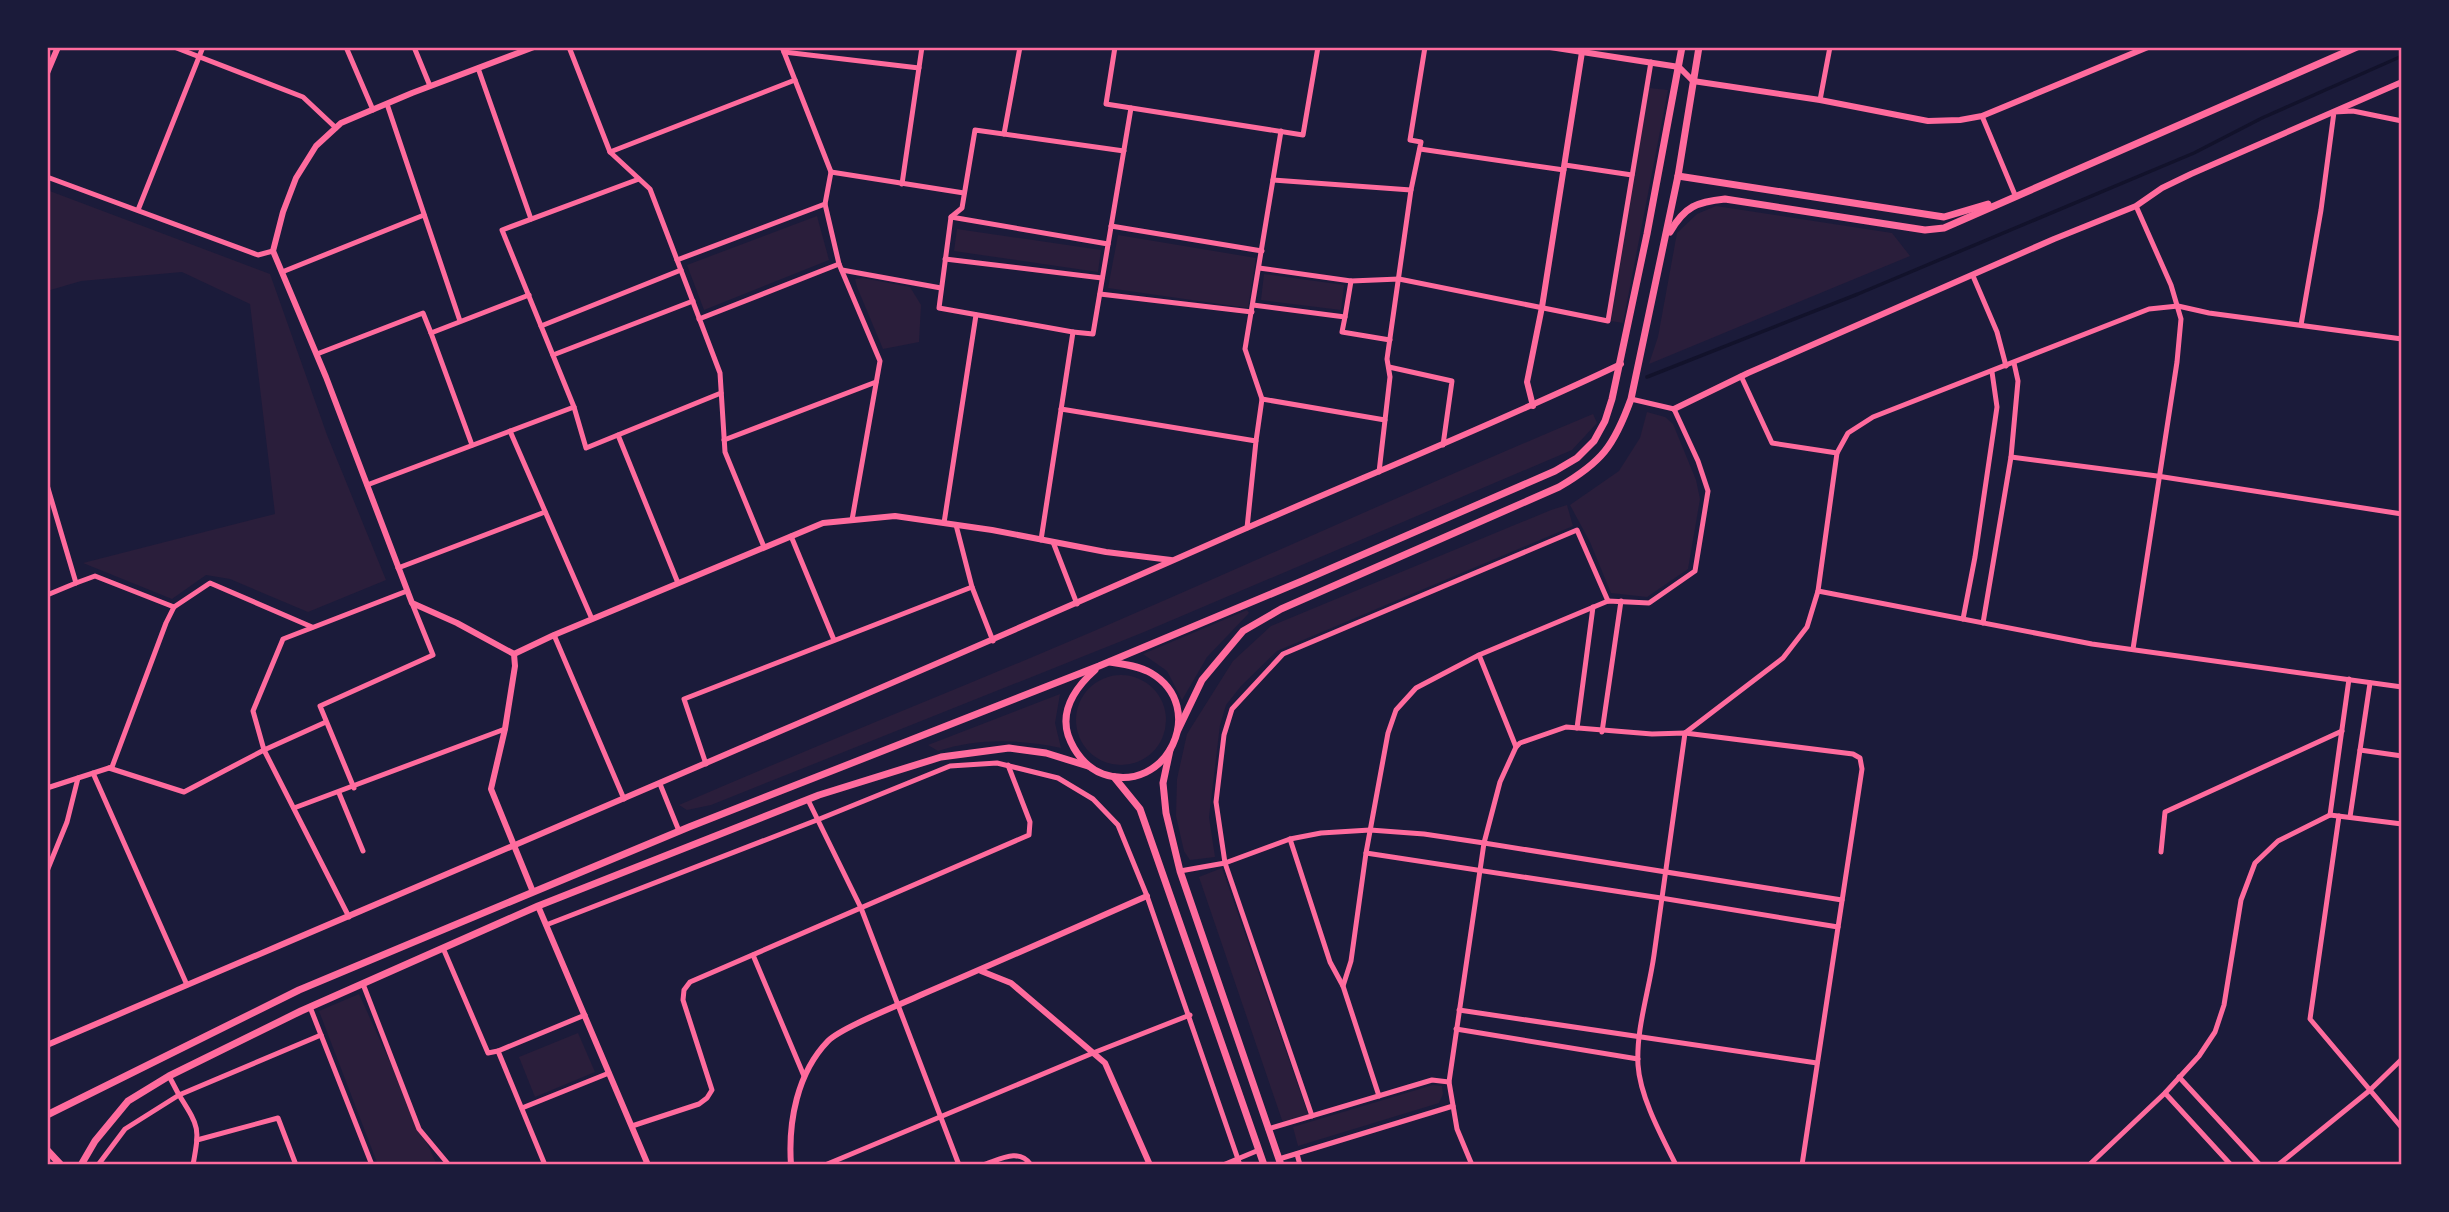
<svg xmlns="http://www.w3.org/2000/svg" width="2449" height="1212" font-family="Cabin,sans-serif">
<rect width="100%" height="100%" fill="#1b1b3a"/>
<g fill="#2a1e3b">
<path d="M1649,88L1668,90L1623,323L1611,321Z"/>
<path d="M47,190L270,274L327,435L386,580L308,612L230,579L206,575L172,599L83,563L275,514L250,304L182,272L81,281L47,291Z"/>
<path d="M1716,206L1892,233L1910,256L1649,364L1658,337L1677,233L1697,214Z"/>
<path d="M817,216L829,260L704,310L687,265Z"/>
<path d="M957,229L1101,250L1098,272L954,251Z"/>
<path d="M1118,235L1256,258L1248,308L1108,288Z"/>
<path d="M1264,274L1344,285L1341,310L1261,300Z"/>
<path d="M863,278L910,287L921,305L919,342L883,349L857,287L855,279Z"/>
<path d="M1647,412L1665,417L1673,424L1696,480L1700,499L1688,569L1647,597L1611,593L1590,542L1570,505L1619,471L1640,438Z"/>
<path d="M1593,414L1597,423L1572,450L1144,632L711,805L687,810L679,805C817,745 956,690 1094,631C1260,559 1426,484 1593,414Z"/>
<path d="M1567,505L1573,526L1277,651L1241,686L1226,705L1220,725L1209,817L1215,857L1190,860L1184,851L1176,816L1177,779L1187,734L1233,661L1271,626L1551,510Z"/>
<path d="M1247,610L1249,613L1207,657L1182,700L1167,671L1143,654Z"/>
<circle cx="1121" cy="720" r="45"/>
<path d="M1060,694L1055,723L1061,748C1021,739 977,738 938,751L928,745Z"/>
<path d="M1222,868L1308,1114L1283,1123L1199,877Z"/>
<path d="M359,994L437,1165H378L319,1011Z"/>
<path d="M578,1033L595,1072L535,1097L519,1057Z"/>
<path d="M1433,1085L1442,1086L1443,1094L1439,1103L1298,1146L1293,1127Z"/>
</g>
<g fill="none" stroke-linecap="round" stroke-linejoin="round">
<path stroke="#12122b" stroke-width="3.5" d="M1647,377L1858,294L2194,153L2262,118L2402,56"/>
<g stroke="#ff6b9d" stroke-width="5">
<path d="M174,47L303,97L336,128"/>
<path d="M346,47L373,110"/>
<path d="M414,47L430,86"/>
<path d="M569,47L610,152L650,189L671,244L720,373L725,452L764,547"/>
<path d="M782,47L831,172L825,204L839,264L880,361L852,520"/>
<path d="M1115,47L1106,104L1303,135L1318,47"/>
<path d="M784,52L919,68"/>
<path d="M478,68L531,219"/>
<path d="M1820,100L1830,47"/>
<path d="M387,104L460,321"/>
<path d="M1982,116L2015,195"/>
<path d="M1004,134L1020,47"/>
<path d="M1420,149L1564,170"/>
<path d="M610,152L795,80"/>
<path d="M1565,165L1632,175"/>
<path d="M831,172L964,193"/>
<path d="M47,177L258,255L273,251"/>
<path d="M639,179L502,230L574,407L586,448L721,393"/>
<path d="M1273,180L1411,190"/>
<path d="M902,184L922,47"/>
<path d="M138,210L203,47"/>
<path d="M951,217L1108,244"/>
<path d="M1111,226L1262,251"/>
<path d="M945,259L1102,278"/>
<path d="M677,260L825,204"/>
<path d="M1259,268L1351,281L1399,279L1608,321L1651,62"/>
<path d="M842,270L941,288"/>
<path d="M282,272L424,215"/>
<path d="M1973,276L1997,332L2006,366"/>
<path d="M1100,294L1252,312"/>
<path d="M1253,305L1345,317L1351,281"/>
<path d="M1345,317L1342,332L1390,340"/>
<path d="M699,319L839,264"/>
<path d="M2301,325L2321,210L2334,112L2353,111L2402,121"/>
<path d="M541,326L681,270"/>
<path d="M1073,332L939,308L951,217L962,208L975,130L1124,151"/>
<path d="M431,333L472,445"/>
<path d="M317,354L423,313L431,333L529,295"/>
<path d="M553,355L693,301"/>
<path d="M1389,367L1452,381L1443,445"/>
<path d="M1741,376L1772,443L1837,453"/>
<path d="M1262,399L1385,420"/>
<path d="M1061,409L1256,441L1247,528"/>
<path d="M510,431L592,619"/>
<path d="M618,435L678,583"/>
<path d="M724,440L876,382"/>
<path d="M1256,441L1262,399L1245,349L1281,131"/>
<path d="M2011,457L2157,476L2402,514"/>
<path d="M1379,472L1390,377L1387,359L1411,190L1421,142L1410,140L1425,47"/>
<path d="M47,485L76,583L47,595"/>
<path d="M367,485L574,407"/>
<path d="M944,523L976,315"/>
<path d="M791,536L834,640"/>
<path d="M1041,540L1073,332L1093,334L1131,108"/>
<path d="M1053,542L1077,604"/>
<path d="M398,568L545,512"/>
<path d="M76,583L95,576L174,607L210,583L312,627"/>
<path d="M972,587L993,641"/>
<path d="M1818,591L2092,644L2402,687"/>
<path d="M1963,619L1975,557L1997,407L1992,372"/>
<path d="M1983,623L2011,457L2018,381L2014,363"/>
<path d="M554,635L624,799"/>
<path d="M2133,649L2177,362L2181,319L2171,285L2136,206"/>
<path d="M1479,655L1516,747"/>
<path d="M326,722L264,750L253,711L283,639L407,591"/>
<path d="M1577,728L1593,607"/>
<path d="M1602,732L1621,601"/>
<path d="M1685,733L1783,658L1807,627L1818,591L1837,453L1848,433L1873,417L2149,309L2178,306L2209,313L2402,339"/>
<path d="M2360,750L2402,756"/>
<path d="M706,764L684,699L972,587L956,525"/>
<path d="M109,768L184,792L264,750L349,917"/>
<path d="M93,773L187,985"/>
<path d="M660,784L679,831"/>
<path d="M47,788L112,767L166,623L174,607"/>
<path d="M354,788L320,706L433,655L412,603"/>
<path d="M339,793L363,851"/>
<path d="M808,800L861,908L959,1165"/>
<path d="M294,808L505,729"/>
<path d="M2330,815L2349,679"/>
<path d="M2339,816L2310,1019L2402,1128"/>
<path d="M2350,817L2370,683"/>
<path d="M1290,839L1330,962L1343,986L1379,1096"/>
<path d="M2161,852L2165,812L2342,731"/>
<path d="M1366,853L1661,898L1838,927"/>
<path d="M47,871L67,822L78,778"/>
<path d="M1180,871L1225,863L1290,839L1321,833L1370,830L1424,834L1484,843L1842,900"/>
<path d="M546,925L817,820L950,766L997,763L1058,778L1093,799L1118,825L1147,896L1240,1165"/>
<path d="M443,948L488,1053L498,1051"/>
<path d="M753,955L804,1076"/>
<path d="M363,984L419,1129L449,1165"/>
<path d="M1343,986L1351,961L1366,853L1388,733L1396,710L1416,688L1479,655L1608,601L1649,603L1695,571L1708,491L1698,461L1674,409L1631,399"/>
<path d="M310,1007L372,1165"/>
<path d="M1459,1010L1817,1063"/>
<path d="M1456,1029L1638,1059"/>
<path d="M169,1076L179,1095L321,1035"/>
<path d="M2179,1077L2260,1165"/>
<path d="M2165,1093L2231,1165"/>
<path d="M522,1108L609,1073"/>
<path d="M1312,1116L1225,863L1216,802L1224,735L1232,709L1283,654L1577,530L1608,601"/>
<path d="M632,1126L699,1104L707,1098L712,1090L683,1000L684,990L690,982L1029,835L1030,822L1008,765"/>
<path d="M1268,1129L1432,1080L1449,1082"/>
<path d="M197,1140L278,1118L296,1165"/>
<path d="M1297,1154L1300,1165"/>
<path d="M1279,1159L1453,1106"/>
<path d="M98,1165L125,1129L179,1095C199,1127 200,1127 193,1165"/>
<path d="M545,1165L498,1051L585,1015"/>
<path d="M825,1165L1093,1053L1190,1015"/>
<path d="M983,1165C999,1160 1019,1147 1031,1165"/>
<path d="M1223,1165L1259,1150"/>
<path d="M1472,1165L1457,1129L1449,1082L1484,843L1500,782L1516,747L1520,743L1566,727L1652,734L1685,733L1853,754L1860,758L1862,769L1802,1165"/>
<path d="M1676,1165C1662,1137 1640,1097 1638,1065C1636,1029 1649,991 1654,955C1665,881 1674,807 1685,733"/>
<path d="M2089,1165L2165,1093L2199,1056L2215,1032L2224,1005L2241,900L2255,863L2278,841L2330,815L2402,824"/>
<path d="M2278,1165L2369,1091L2402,1059"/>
</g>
<g stroke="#ff6b9d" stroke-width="6">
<path d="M1550,47L1679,67L1693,81L1820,100L1928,121L1960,120L1982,116L2148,47"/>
<path d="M47,73L58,47"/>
<path d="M1533,406L1527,382L1542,307L1582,52"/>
<path d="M1674,409L1748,373L2054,239L2136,206L2162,188L2191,174L2402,82"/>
<path d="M514,654L554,635L823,523L895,516L992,530L1106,552L1171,560"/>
<path d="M533,892L491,789L505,729L515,666L514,654L457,623L412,603L326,377L273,251L283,212L296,178L316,146L341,123L412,93L534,47"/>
<path d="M538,906L648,1165"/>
<path d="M981,971L1011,983L1105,1063L1150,1165"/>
<path d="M47,1045C441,876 835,710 1226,537C1358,479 1491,426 1621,364"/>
<path d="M791,1165C788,1122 797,1073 828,1041C842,1027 902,1004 923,994C998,962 1072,929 1147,896"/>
</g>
<g stroke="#ff6b9d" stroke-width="7">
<path d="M1678,176L1944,217L1988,204"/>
<path d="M1670,232C1685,206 1697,202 1725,199L1925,230L1944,228L2357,47"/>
<path d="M1095,670C1076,687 1060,709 1068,735C1074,752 1086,768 1103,774C1167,796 1209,707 1151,673C1139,666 1123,664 1110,662"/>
<path d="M1178,730L1202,680L1243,631L1281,609L1559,487C1602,462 1614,446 1631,399L1678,176L1699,47"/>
<path d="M1170,750L1163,783L1166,813L1180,871L1281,1165"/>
<path d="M1114,777L1140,809L1264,1165"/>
<path d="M47,1115L299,990L689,827L1099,666L1302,581L1555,471L1577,458L1594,441L1605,421L1612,399L1647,234L1682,47"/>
<path d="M47,1150L61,1165"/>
<path d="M81,1165L95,1141L128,1101L169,1076L301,1011L538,906L819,795L941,757L1009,748L1046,753L1088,766"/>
</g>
</g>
<rect width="2449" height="1212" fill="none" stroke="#1b1b3a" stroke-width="98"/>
<rect x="49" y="49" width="2351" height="1114" fill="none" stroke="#ff6b9d" stroke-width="2.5"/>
</svg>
